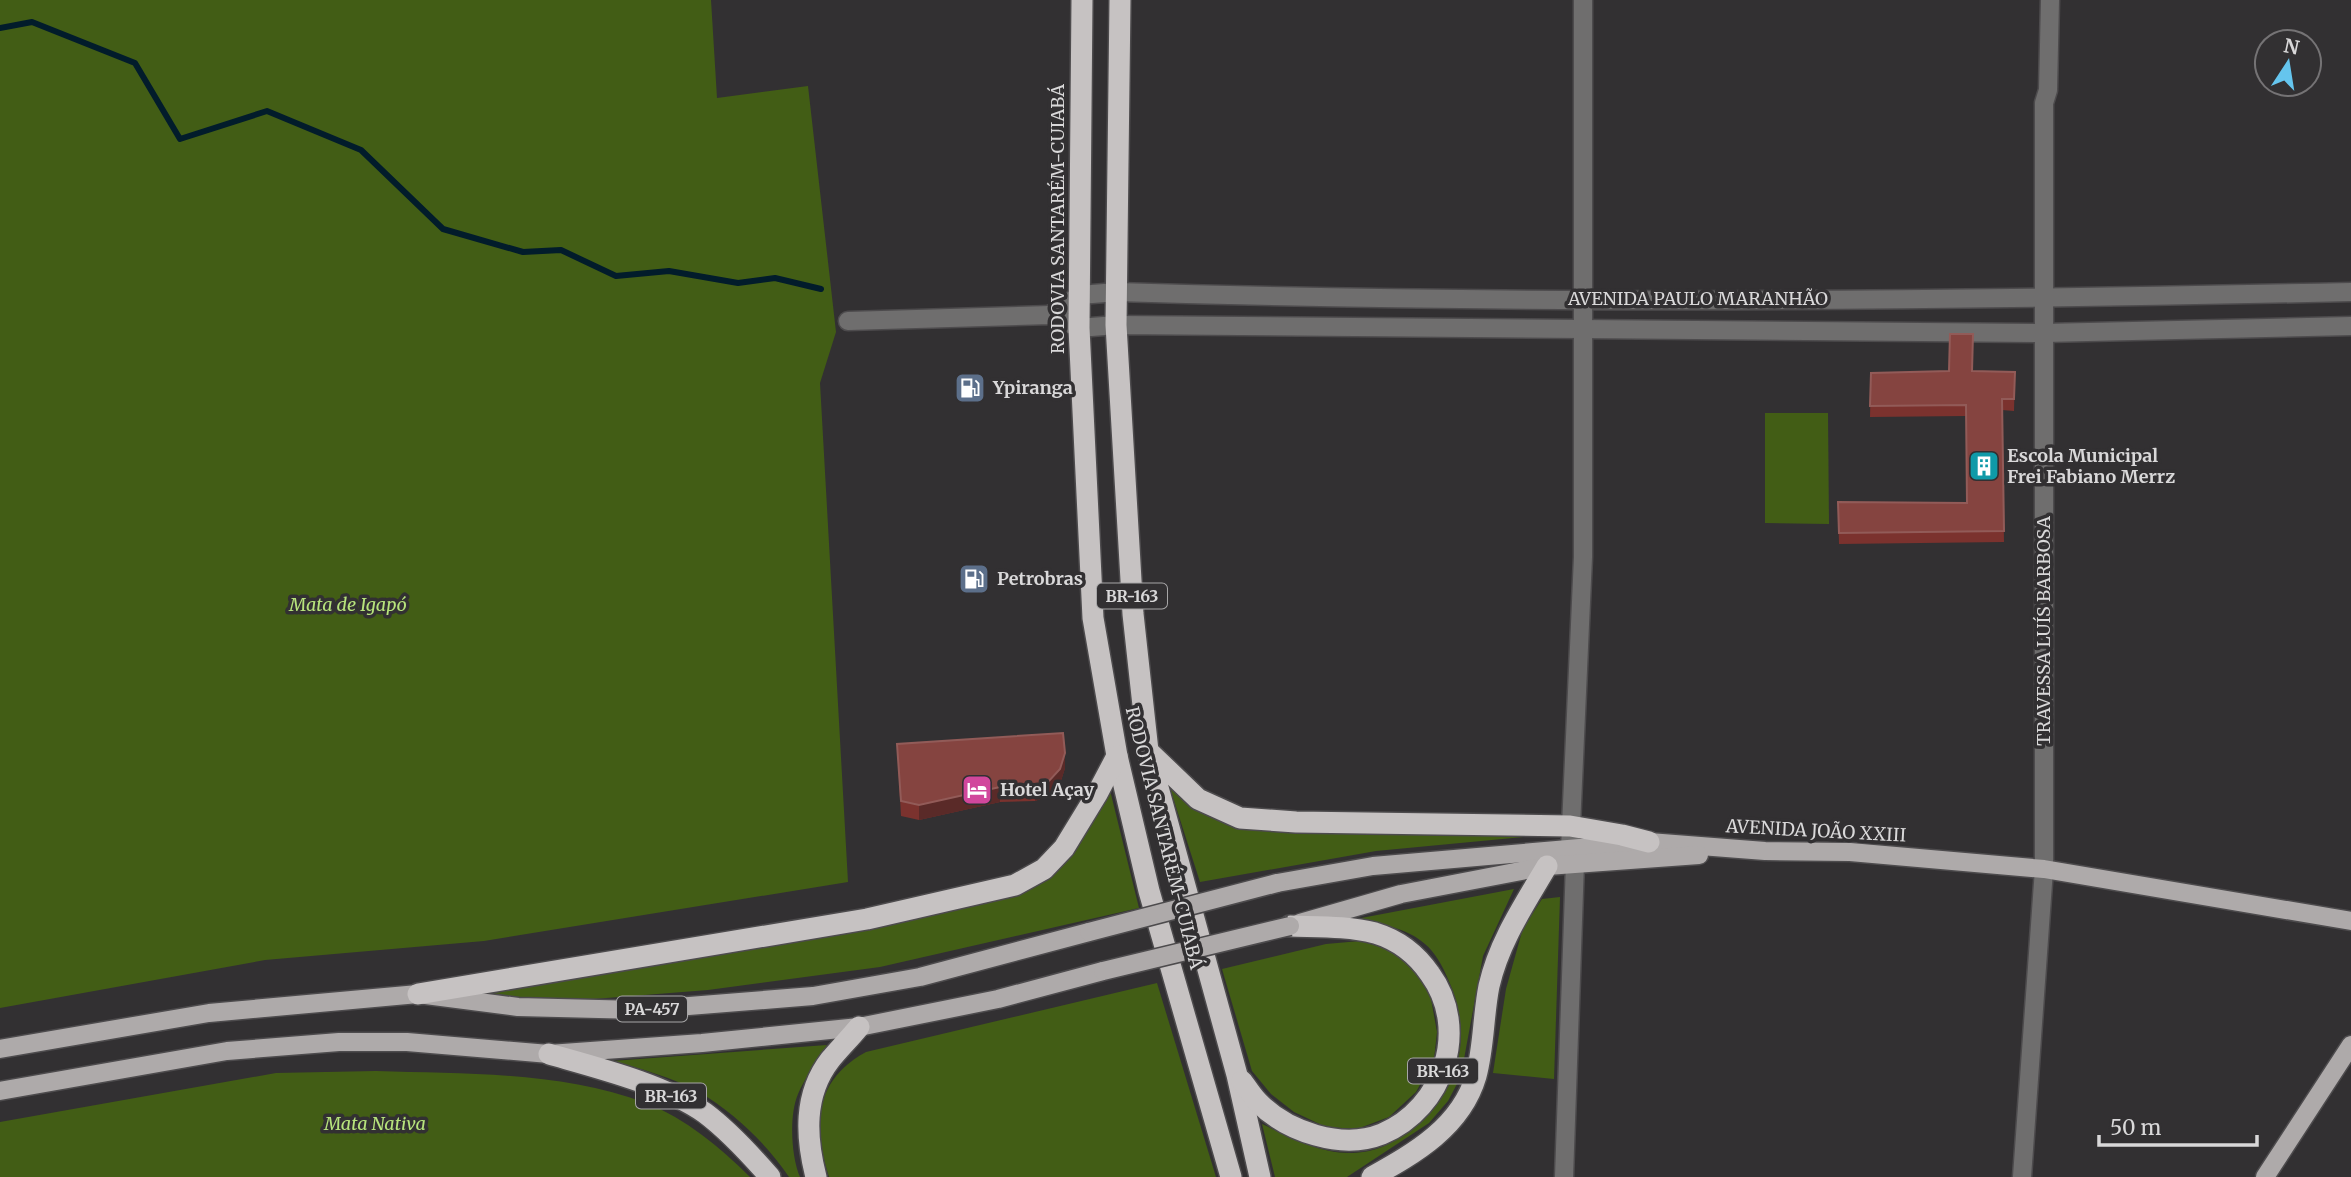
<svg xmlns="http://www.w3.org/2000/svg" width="2351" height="1177" font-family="Merriweather,serif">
<rect width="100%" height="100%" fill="#323032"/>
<g fill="#425d15">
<path d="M0,0H711L717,98L808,86L836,332L820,383L848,882L484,941L265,960L0,1008Z"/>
<path d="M1765,413H1828L1829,524L1765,523Z"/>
<path d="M1106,774L1139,908L880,967L708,990L530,1004L418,994L867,919L1044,869Z"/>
<path d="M1168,782L1192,805L1555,834L1376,851L1200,882Z"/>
<path d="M1514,889L1483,956L1464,1059L1458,1082L1448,1101L1429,1123L1347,1177H1275L1262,1124C1290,1137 1320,1154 1352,1153C1377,1152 1391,1144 1410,1130C1460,1094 1474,1035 1448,979C1443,967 1435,952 1425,944C1406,927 1380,924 1356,919Z"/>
<path d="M1560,897L1554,1079L1493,1073L1506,989L1523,928L1542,899Z"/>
<path d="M1360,941L1391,950L1417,972L1431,999L1437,1032L1434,1059L1416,1092L1389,1117L1357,1129L1326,1127L1294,1112L1271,1094L1252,1071L1222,969L1326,944Z"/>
<path d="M1157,983L1216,1177H829C813,1126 813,1081 866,1052Z"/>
<path d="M827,1045C818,1061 805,1077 798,1094C789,1115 791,1156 800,1177H789C767,1144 733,1112 699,1092C672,1077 641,1069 612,1061Z"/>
<path d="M376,1071C466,1074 560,1071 646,1103C685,1118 721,1148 750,1177H0V1122L276,1073Z"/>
</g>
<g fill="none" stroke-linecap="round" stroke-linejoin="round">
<path stroke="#021c2b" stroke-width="6" d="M0,28L32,22L135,63L180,139L267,111L361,150L443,229L523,252L561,250L616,276L669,271L738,283L775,278L821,289"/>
<g stroke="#4d4b4d" stroke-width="21">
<g id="minor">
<path d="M1050,315L1080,295L1117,292C1528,305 1940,301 2351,292"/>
<path d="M848,321L1050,315L1079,328L1116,325L2044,333L2351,326"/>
<path d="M1570,849L1583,557V0"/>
<path d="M1564,1177L1575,863"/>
<path d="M2022,1177L2044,869V103L2048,90L2050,0"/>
</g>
</g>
<g stroke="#4d4b4d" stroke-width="21">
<g id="major">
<path d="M1277,883L1373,866L1649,842L1765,851L1850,852L2044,869L2351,921"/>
<path d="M1300,923L1401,894L1547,866L1699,855"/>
<path d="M0,1049L209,1013L418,994L518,1007L639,1010L813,996L920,977L1089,932"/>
<path d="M0,1091L227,1051L339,1042H407L549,1054L702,1043L859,1027L998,999L1103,971"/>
<path d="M2265,1177L2351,1045"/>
</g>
</g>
<g stroke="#4d4b4d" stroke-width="24">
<g id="highway">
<path d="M1082,0L1079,328L1093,618L1117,756L1149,891L1231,1177"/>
<path d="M1120,0L1116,325L1133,614L1148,751L1237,1075L1260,1177"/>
<path d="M1148,751L1198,799L1240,818L1296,822L1570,826L1622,835L1649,842"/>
<path d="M418,994L867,919L1015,885L1044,869L1064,848L1097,794L1117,756"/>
<path d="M549,1054C598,1068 663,1084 705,1113C729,1131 750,1154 770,1177"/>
<path d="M1242,1081C1247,1088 1252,1096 1258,1102C1287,1132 1342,1150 1382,1134C1444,1108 1470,1029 1430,974C1417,955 1398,940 1375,933C1348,926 1318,927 1290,926"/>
<path d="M816,1177C806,1138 803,1095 830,1060C839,1049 850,1038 859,1027"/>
<path d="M1372,1177C1415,1153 1461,1127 1476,1076C1484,1047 1483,1016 1489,986C1499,942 1524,905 1547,866"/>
</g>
</g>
<use href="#minor" stroke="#6f6e6e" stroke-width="18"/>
<use href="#major" stroke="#aeaaaa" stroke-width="18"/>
<use href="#highway" stroke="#c6c2c2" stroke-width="21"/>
<g stroke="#4d4b4d" stroke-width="21" stroke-linecap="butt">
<g id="major-bridge">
<path d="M1089,932L1277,883"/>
<path d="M1103,971L1290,926"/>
</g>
</g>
<use href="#major-bridge" stroke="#aeaaaa" stroke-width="18"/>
</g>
<g fill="#7b322e">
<path d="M1949,371L2015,372L2014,411L2002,410L2004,542L1839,544L1838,502L1966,503V416L1870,417L1871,373Z"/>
<path d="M897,744L1065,768L1060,784L1049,796L1035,801L1000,802L919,820L901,816Z"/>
</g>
<g fill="#5a2a28">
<path d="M1065,753V768L1060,784L1049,796L1035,801V786Z"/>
<path d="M1000,787V802L919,820V805Z"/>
</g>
<g fill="#854440" stroke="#925b58" stroke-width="2">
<path d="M1950,334H1973L1972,371L2015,372L2014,399H2002L2004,531L1839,533L1838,502L1967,503L1966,405L1870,406L1871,373L1949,371Z"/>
<path d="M1063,733L1065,753L1060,769L1049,781L1035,786L1000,787L919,805L901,801L897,744Z"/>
</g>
<defs>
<g id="fuel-square" transform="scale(1.575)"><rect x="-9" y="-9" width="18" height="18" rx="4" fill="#5c6f8a" stroke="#323032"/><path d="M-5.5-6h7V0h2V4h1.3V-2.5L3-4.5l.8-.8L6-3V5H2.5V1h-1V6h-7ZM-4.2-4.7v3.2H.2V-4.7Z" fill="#fff"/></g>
<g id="building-square" transform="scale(1.575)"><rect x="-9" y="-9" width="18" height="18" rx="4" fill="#0f9aa8" stroke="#323032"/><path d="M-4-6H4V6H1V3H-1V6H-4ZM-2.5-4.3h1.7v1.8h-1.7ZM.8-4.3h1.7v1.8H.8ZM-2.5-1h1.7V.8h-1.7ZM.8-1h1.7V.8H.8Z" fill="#fff"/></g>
<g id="hotel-square" transform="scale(1.575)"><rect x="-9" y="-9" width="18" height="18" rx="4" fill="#d1479c" stroke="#323032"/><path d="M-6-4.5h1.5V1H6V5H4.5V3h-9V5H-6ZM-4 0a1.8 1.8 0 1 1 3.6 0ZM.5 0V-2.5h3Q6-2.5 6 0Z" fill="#fff"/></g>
</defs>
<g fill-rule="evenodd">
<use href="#fuel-square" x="970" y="388"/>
<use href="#building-square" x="1984" y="466"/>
<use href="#fuel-square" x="974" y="579"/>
<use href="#hotel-square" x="977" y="790"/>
</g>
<g text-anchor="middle" stroke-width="7" stroke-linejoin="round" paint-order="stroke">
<g fill="#323032" stroke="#a7a6a7" stroke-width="2">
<rect x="1097" y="583.5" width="70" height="25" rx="5"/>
<rect x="617" y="996.5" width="70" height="25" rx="5"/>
<rect x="1408" y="1058.5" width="70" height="25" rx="5"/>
<rect x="636" y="1083.5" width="70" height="25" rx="5"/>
</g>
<g font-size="16" font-weight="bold" fill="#d9d8d9">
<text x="1132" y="602">BR-163</text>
<text x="652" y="1015">PA-457</text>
<text x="1443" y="1077">BR-163</text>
<text x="671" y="1102">BR-163</text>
</g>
<g font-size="18" fill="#d9d8d9" stroke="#323032">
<text transform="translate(1058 219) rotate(-90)" y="6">RODOVIA SANTARÉM-CUIABÁ</text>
<text x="1698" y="305">AVENIDA PAULO MARANHÃO</text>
<text transform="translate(2044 631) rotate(-90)" y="6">TRAVESSA LUÍS BARBOSA</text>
<text transform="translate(1816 831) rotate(3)" y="6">AVENIDA JOÃO XXIII</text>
<text transform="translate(1164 838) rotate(76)" y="6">RODOVIA SANTARÉM-CUIABÁ</text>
</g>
<g font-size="18" font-weight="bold" fill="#d9d8d9" stroke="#323032" text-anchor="start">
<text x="993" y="394">Ypiranga</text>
<text x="2007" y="462">Escola Municipal<tspan x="2007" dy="21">Frei Fabiano Merrz</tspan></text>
<text x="997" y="585">Petrobras</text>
<text x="1000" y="796">Hotel Açay</text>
</g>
<g font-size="18" font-style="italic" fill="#b7e47c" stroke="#323032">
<text x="348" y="611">Mata de Igapó</text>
<text x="375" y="1130">Mata Nativa</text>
</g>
</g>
<g transform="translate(2288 63) rotate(12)"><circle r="33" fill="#323032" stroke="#757375" stroke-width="2"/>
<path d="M0-5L12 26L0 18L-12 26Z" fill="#65c5ee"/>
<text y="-10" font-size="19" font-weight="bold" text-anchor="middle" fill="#d9d8d9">N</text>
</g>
<path d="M2099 1135v10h158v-10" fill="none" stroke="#d9d8d9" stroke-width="3.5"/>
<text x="2110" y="1135" font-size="21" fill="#d9d8d9" stroke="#323032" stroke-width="5" paint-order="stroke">50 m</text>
</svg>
